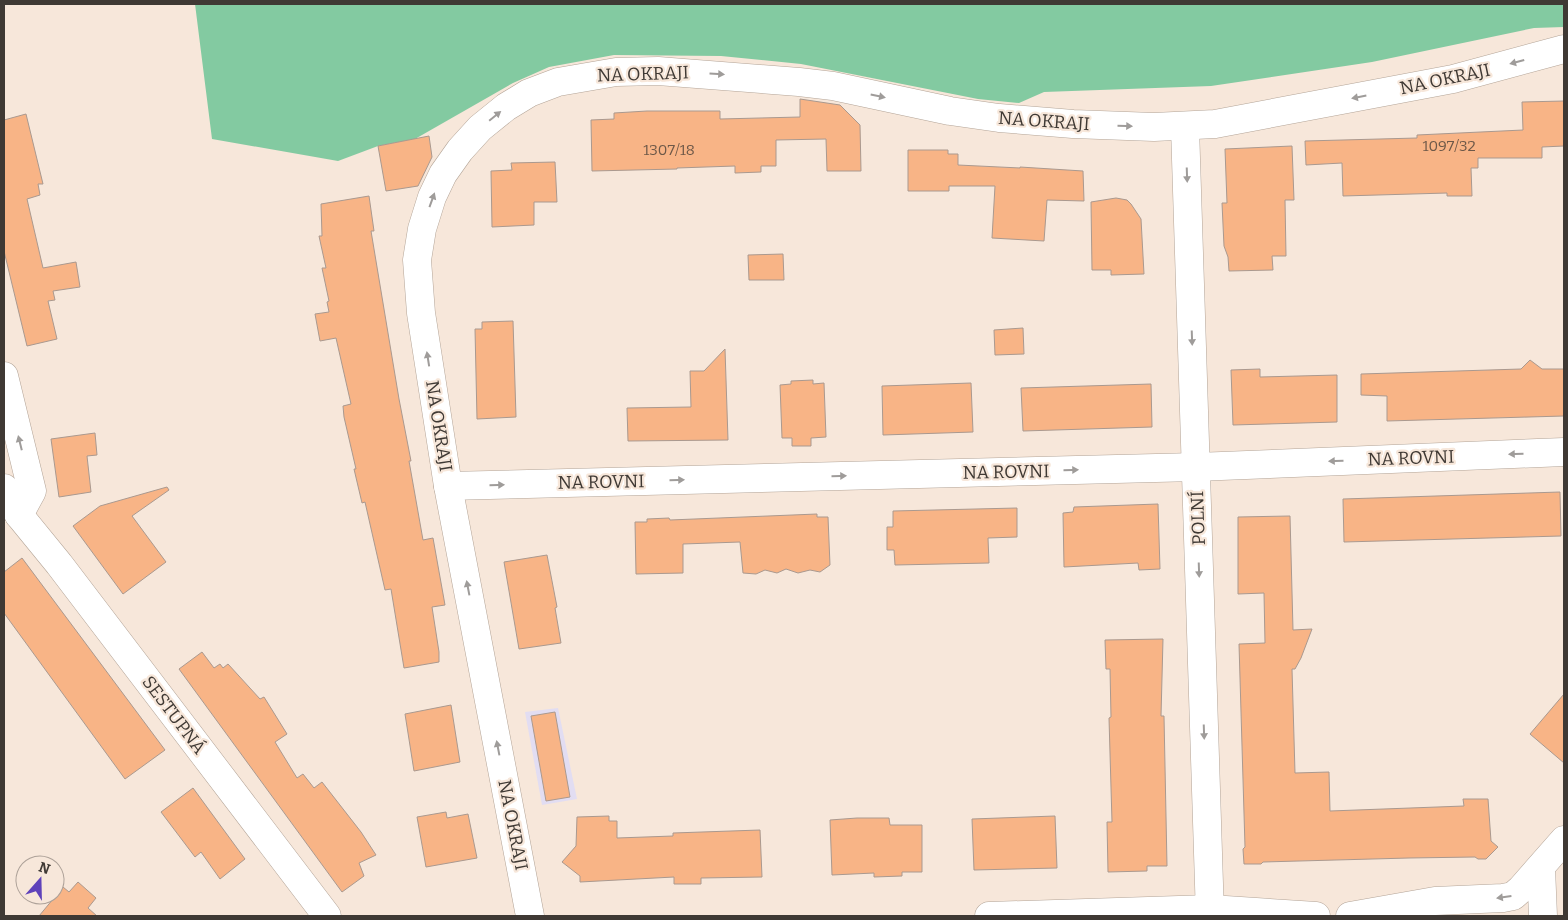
<svg xmlns="http://www.w3.org/2000/svg" width="1568" height="920" font-family="Bitter,serif">
<rect width="100%" height="100%" fill="#f7e7da"/>
<path fill="#e2ddf2" d="M558,708L577,799L542,805L525,712Z"/>
<path fill="#83caa1" d="M195,4H1564V27L1534,28L1372,62L1211,86L1044,92L1019,103L978,99L801,64L721,56L614,55L549,67L513,83L415,139L378,146L338,161L212,139Z"/>
<g fill="#f8b486" stroke="#aa998f">
<path d="M800,99L840,105L860,125L861,171H827L826,139L776,140V166H761V172L735,173V166L677,168V169L592,171L591,120L614,119V113L647,111H720V119L800,117Z"/>
<path d="M1564,101V146L1542,147V158H1478V168H1471L1472,196H1447V193L1343,196L1342,163L1306,165L1305,141L1417,138V135L1523,130L1522,102Z"/>
<path d="M26,114L43,184H38L40,195L27,199L43,268L76,262L80,287L53,291L55,300L48,301L57,339L27,346L4,251V120Z"/>
<path d="M429,136L432,157L418,186L386,191L378,146Z"/>
<path d="M1292,146L1294,200H1285L1286,256H1272L1273,270L1229,271L1228,257L1224,246L1222,203H1227L1225,149Z"/>
<path d="M908,150H948V154H958V165L1020,168V167L1083,171L1084,201L1047,200L1044,241L992,238L995,186H949V191H908Z"/>
<path d="M555,162L557,202H534V225L492,227L491,171L512,170L511,163Z"/>
<path d="M369,196L374,231H371L399,399L411,461H409L423,540L433,538L445,605L432,607L439,652V662L404,668L391,589L385,590L365,502L362,503L354,469H356L344,417L343,406L351,404L336,338L320,341L315,314L329,312L327,302L329,301L322,268H326L319,236H322L321,204Z"/>
<path d="M1116,198L1127,200L1131,204L1141,219L1144,274L1111,275V270H1092L1091,202Z"/>
<path d="M783,254L784,280H749L748,255Z"/>
<path d="M513,321L516,417L477,419L475,329H482V322Z"/>
<path d="M1023,328L1024,354L995,355L994,330Z"/>
<path d="M725,349L728,440L628,441L627,408L691,407L690,371H704Z"/>
<path d="M1530,360L1542,369H1564V416L1387,421V396L1361,395V374L1521,369Z"/>
<path d="M1260,369V377L1337,375V422L1233,425L1231,370Z"/>
<path d="M813,380V384L824,383L826,437L811,438V446H792V438H782L780,385L791,384V381Z"/>
<path d="M971,383L973,432L883,435L882,386Z"/>
<path d="M1151,384L1152,427L1023,431L1021,388Z"/>
<path d="M95,433L97,455L87,456L91,492L59,497L51,439Z"/>
<path d="M167,487L169,490L132,516L166,562L123,594L73,526L100,506Z"/>
<path d="M1560,492L1561,536L1344,542L1343,499Z"/>
<path d="M1158,504L1160,569L1139,570L1138,563L1064,567L1063,513L1073,512L1074,507Z"/>
<path d="M1017,508V537L988,538L989,563L895,565L894,550H887V527H893V511Z"/>
<path d="M817,514V517H828L830,565L820,572L810,570L798,573L786,569L777,573L765,570L756,574L743,573L740,542L683,544V573L636,574L635,522H647V519L669,518L670,520Z"/>
<path d="M1290,516L1293,630L1312,629L1301,658L1295,669H1292L1295,773L1329,772L1330,811L1464,806L1463,799H1488L1491,841L1498,847L1486,859H1478L1475,857L1409,858L1263,862L1261,864H1244L1243,849L1245,847L1239,644L1265,643L1264,593L1238,594V517Z"/>
<path d="M547,555L557,607L555,608L561,643L519,649L504,562Z"/>
<path d="M22,558L165,750L125,779L4,613V572Z"/>
<path d="M1163,639L1161,716H1164L1167,866H1147V871L1108,872L1107,822H1112L1109,718L1111,717L1110,669H1106L1105,640Z"/>
<path d="M202,652L214,668L220,664L223,668L228,664L260,699L264,697L287,734L275,742L297,778L303,774L314,788L322,782L361,832L376,855L359,863L364,876L342,892L179,669Z"/>
<path d="M1564,694V763L1530,734Z"/>
<path d="M451,705L460,762L414,771L405,714Z"/>
<path d="M555,712L570,797L546,801L531,716Z"/>
<path d="M193,788L245,859L220,879L201,852L195,857L161,812Z"/>
<path d="M446,812L447,818L468,814L477,858L426,867L417,817Z"/>
<path d="M609,816V821H617V838L673,836V833L760,830L762,877L701,878V884H674V877L580,882V876L562,862L576,846L577,817Z"/>
<path d="M1055,816L1057,868L974,870L972,819Z"/>
<path d="M857,818H889L890,825H922V872H902V876L874,877V873L832,875L830,820Z"/>
<path d="M78,882L96,898L88,908L97,916H39L63,887L69,892Z"/>
</g>
<g fill="none" stroke-linecap="round" stroke-linejoin="round">
<g stroke="#b3a497" stroke-width="29">
<g id="street">
<path d="M1185,127L1210,916"/>
<path d="M4,376L32,491L19,515"/>
<path d="M448,486L1196,467L1564,452"/>
<path d="M4,488L19,515L59,564L327,916"/>
<path d="M1541,868L1543,916"/>
<path d="M530,916L448,486L421,313L417,260L422,229L432,197L443,174L460,150L480,128L506,107L529,93L558,82L616,72L658,71L799,82L833,86L950,111L999,118L1073,124L1154,127L1215,124L1453,79L1564,49"/>
<path d="M989,916L1210,909L1316,916"/>
<path d="M1350,916L1435,901L1503,898L1513,896L1521,889L1564,840"/>
</g>
</g>
<use href="#street" stroke="#fff" stroke-width="28"/>
</g>
<defs><path id="oneway-solid" d="M-6-.8H1V-3.2L6.5 0L1 3.2V.8H-6Z" transform="scale(1.25)"/></defs>
<g fill="#9f9c9a">
<use href="#oneway-solid" transform="translate(1517 62) rotate(165)"/>
<use href="#oneway-solid" transform="translate(717 74) rotate(3)"/>
<use href="#oneway-solid" transform="translate(878 96) rotate(12)"/>
<use href="#oneway-solid" transform="translate(1359 97) rotate(169)"/>
<use href="#oneway-solid" transform="translate(495 116) rotate(-39)"/>
<use href="#oneway-solid" transform="translate(1125 126) rotate(2)"/>
<use href="#oneway-solid" transform="translate(1187 175) rotate(88)"/>
<use href="#oneway-solid" transform="translate(432 200) rotate(-70)"/>
<use href="#oneway-solid" transform="translate(1192 338) rotate(88)"/>
<use href="#oneway-solid" transform="translate(428 359) rotate(-99)"/>
<use href="#oneway-solid" transform="translate(20 443) rotate(-104)"/>
<use href="#oneway-solid" transform="translate(1516 454) rotate(178)"/>
<use href="#oneway-solid" transform="translate(1336 461) rotate(178)"/>
<use href="#oneway-solid" transform="translate(1071 470) rotate(-1)"/>
<use href="#oneway-solid" transform="translate(839 476) rotate(-1)"/>
<use href="#oneway-solid" transform="translate(677 480) rotate(-1)"/>
<use href="#oneway-solid" transform="translate(497 485) rotate(-1)"/>
<use href="#oneway-solid" transform="translate(1199 570) rotate(88)"/>
<use href="#oneway-solid" transform="translate(468 588) rotate(-101)"/>
<use href="#oneway-solid" transform="translate(1204 732) rotate(88)"/>
<use href="#oneway-solid" transform="translate(498 748) rotate(-101)"/>
<use href="#oneway-solid" transform="translate(1504 897) rotate(172)"/>
</g>
<g text-anchor="middle" stroke-width="4.5" stroke-linejoin="round" paint-order="stroke">
<g font-size="15" fill="#6d5848">
<text x="1449" y="151">1097/32</text>
<text x="669" y="155">1307/18</text>
</g>
<g font-size="18" fill="#3f3934" stroke="#f7e7da">
<text transform="translate(643 74) rotate(-2)" y="6">NA OKRAJI</text>
<text transform="translate(1445 79) rotate(-12)" y="6">NA OKRAJI</text>
<text transform="translate(1044 121) rotate(4)" y="6">NA OKRAJI</text>
<text transform="translate(439 426) rotate(81)" y="6">NA OKRAJI</text>
<text transform="translate(1411 458) rotate(-2)" y="6">NA ROVNI</text>
<text transform="translate(1006 472) rotate(-1)" y="6">NA ROVNI</text>
<text transform="translate(601 482) rotate(-1)" y="6">NA ROVNI</text>
<text transform="translate(1198 518) rotate(-92)" y="6">POLNÍ</text>
<text transform="translate(174 715) rotate(53)" y="6">SESTUPNÁ</text>
<text transform="translate(513 825) rotate(79)" y="6">NA OKRAJI</text>
</g>
</g>
<rect width="1568" height="920" fill="none" stroke="#3f3934" stroke-width="10"/>
<g transform="translate(40 880) rotate(20)"><circle r="24" fill="#f7e7da" stroke="#ada198"/>
<path d="M0-4L9 19L0 12L-9 19Z" fill="#5f42ba"/>
<text y="-8" font-size="14" font-weight="bold" text-anchor="middle" fill="#3f3934">N</text>
</g>
</svg>
